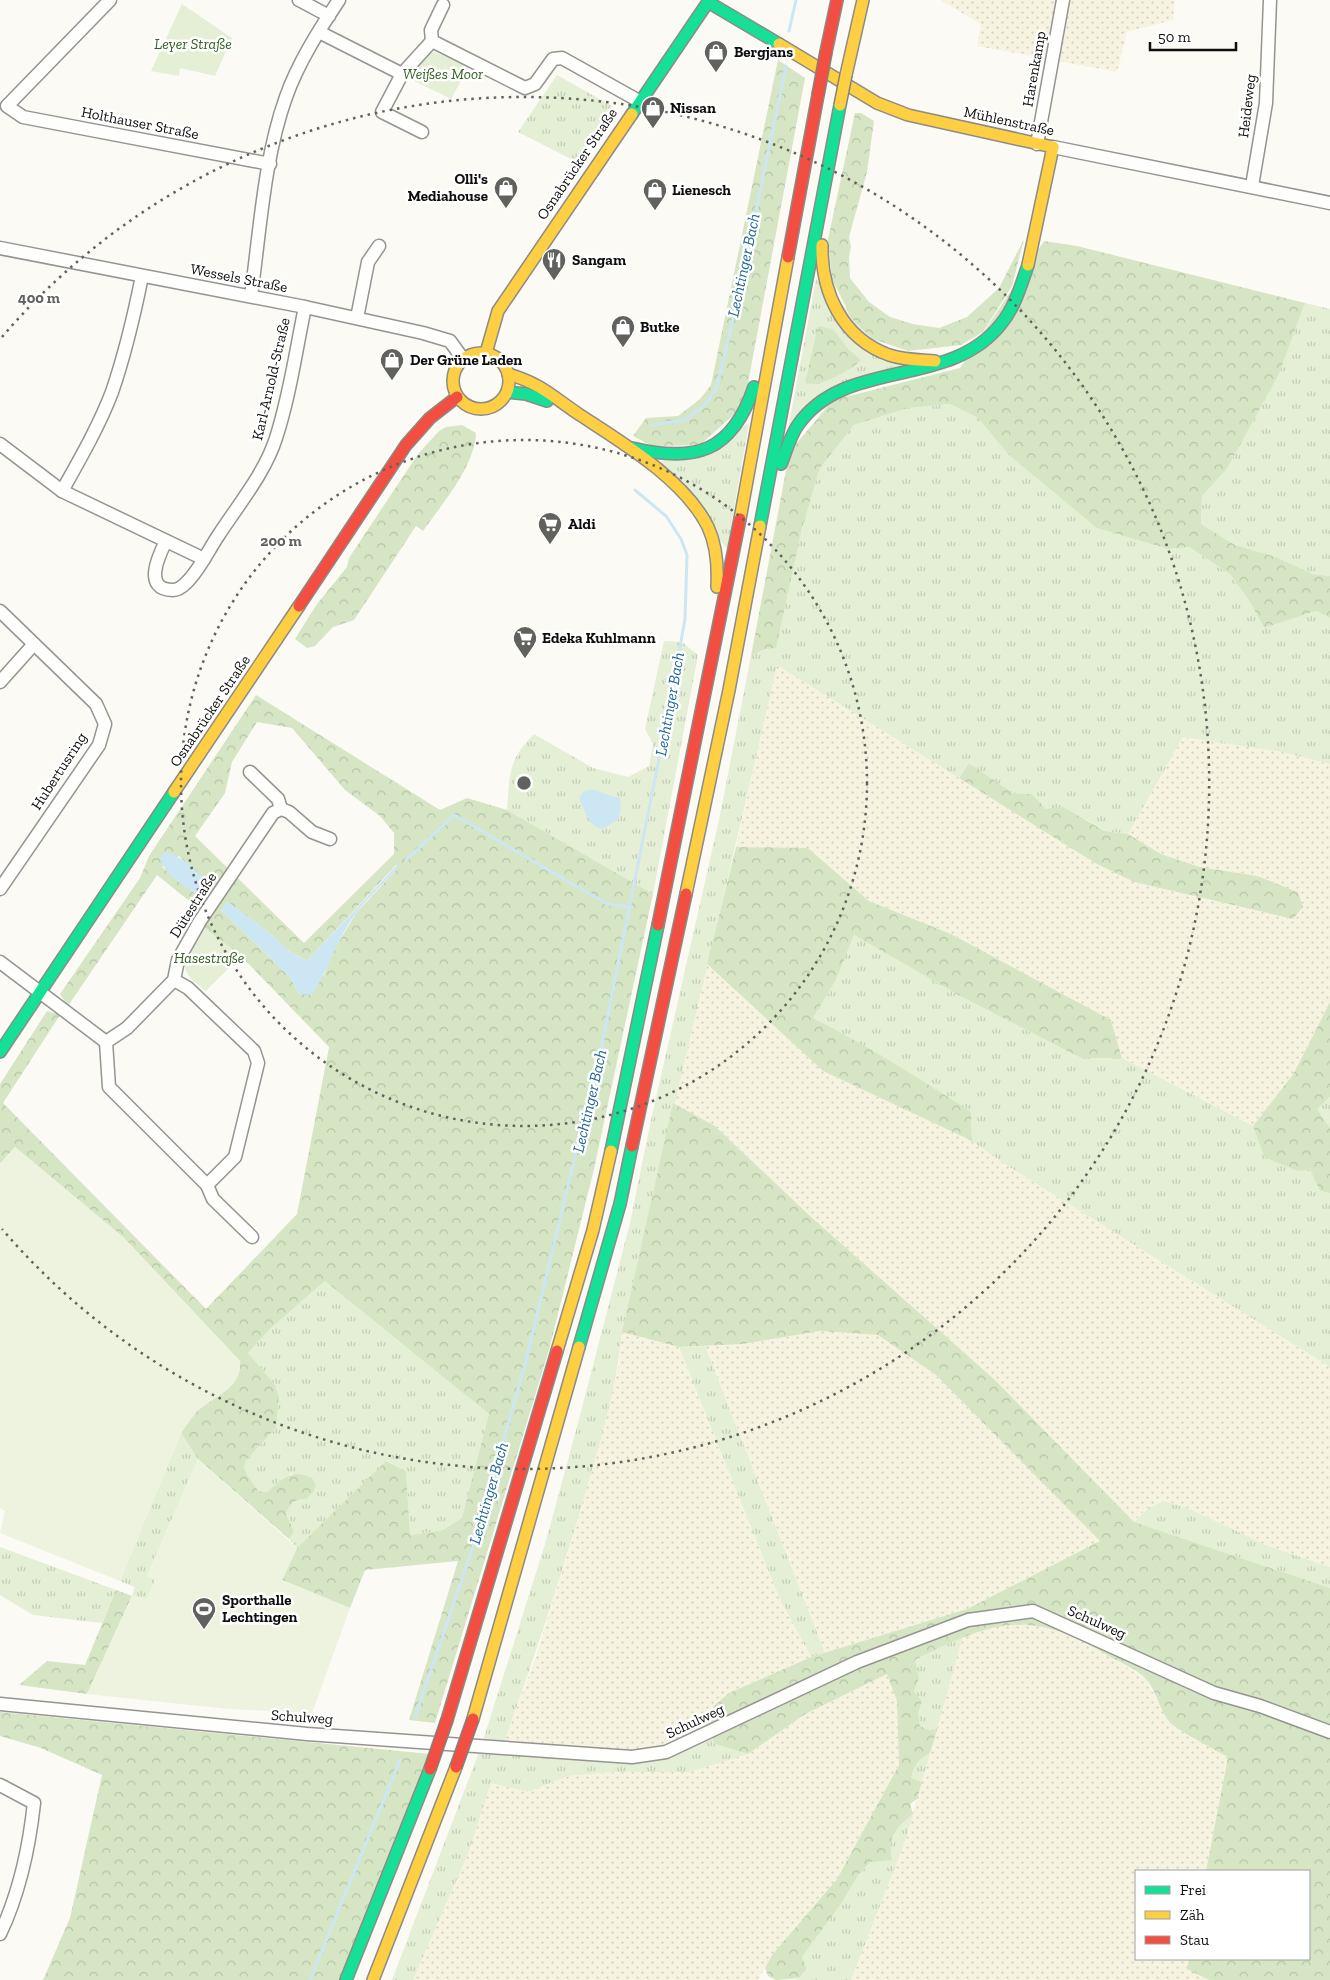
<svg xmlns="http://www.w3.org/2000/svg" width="1330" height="1980" font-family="'Zilla Slab',serif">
<defs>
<pattern id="farmland-dots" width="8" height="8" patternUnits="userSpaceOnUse" patternTransform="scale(1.25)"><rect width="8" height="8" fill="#f6f4e1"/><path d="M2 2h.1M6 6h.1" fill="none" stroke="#d2d0c0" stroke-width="1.8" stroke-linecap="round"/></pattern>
<pattern id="grass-tufts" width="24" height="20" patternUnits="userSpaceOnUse" patternTransform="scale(1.25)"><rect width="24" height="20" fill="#e5efd5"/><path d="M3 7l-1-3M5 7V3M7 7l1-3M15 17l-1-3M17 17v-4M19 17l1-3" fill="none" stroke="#c3ccb6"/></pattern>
<pattern id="forest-crowns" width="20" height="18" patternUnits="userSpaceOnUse" patternTransform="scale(1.25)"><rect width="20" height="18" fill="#d6e6c4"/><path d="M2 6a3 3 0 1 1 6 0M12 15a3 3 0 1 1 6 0" fill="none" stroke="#b6c4a7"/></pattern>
</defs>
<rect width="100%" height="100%" fill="#fbfaf4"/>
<g fill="url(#farmland-dots)">
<path d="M940,0H1175L1173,20L1127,32L1117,72L977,46L981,24Z"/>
<path d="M777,664L1095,863L1134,882L1293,919L1257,876L1200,867L1161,854L1128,834L1183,737L1282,752L1330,764V1002L1294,1073L1253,1126L1122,1058L1111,1020L951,934L869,901L808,848L736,847Z"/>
<path d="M707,964L823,1071L972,1141L1000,1161L1330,1367V1567L1268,1547L1190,1509L1164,1501L1147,1508L1134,1522L995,1380L809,1215L715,1126L673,1103Z"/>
<path d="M820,1331L878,1335L936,1375L1101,1542L967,1609L825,1653L705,1346L743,1344Z"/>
<path d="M622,1332L679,1347L779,1597L811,1657L749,1684L710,1733L666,1752L502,1748L536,1656L571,1543L619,1364Z"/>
<path d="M1030,1623L1069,1635L1098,1649L1146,1679L1168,1721L1228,1757L1206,1871H1136V1959H1189L1188,1969L1209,1980H851L903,1847L963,1636L997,1626Z"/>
<path d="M887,1673L897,1701L899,1765L837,1879L772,1955L758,1980H413L468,1854L491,1783L528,1792L568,1776L615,1772L691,1771L748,1754L807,1713Z"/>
</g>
<g fill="url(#grass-tufts)">
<path d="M557,75L612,106L577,162L518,132Z"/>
<path d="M816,279L903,366L788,429Z"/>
<path d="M1305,303L1330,309V576L1313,574L1276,557L1235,545L1201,524L1202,496L1227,469L1279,374Z"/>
<path d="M950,404L978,418L1008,454L1169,549L1189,547L1230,574L1250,602L1264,628L1316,611L1330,618V764L1282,752L1183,737L1128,834L1106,831L1085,819L1046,809L1032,794L1013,793L969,763L959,778L777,665C727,887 672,1109 622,1332C617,1385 602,1436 587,1487C562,1575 533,1662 502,1748L632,1757L710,1733L715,1744L748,1754L690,1772H615L568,1776L528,1792L491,1783L468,1854L413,1980H392L481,1747L546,1541L578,1423L630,1223L651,1120L719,820L751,656L765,649L820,468L854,425L908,408Z"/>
<path d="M749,423L727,549L658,463Z"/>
<path d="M664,641L682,642L698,655L653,894L507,810C510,775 507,761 534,734L593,768L628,777L649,766L653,744L645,729Z"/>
<path d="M854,935L960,996L1081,1058H1122L1253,1126L1264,1157L1310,1170L1320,1191L1330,1193V1367L1000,1161L972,1141L971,1112L813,1018L836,980Z"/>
<path d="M1330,1097V1128L1317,1109Z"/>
<path d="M326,1280L489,1414L463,1518L443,1530L410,1535L406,1471L387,1461L297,1548L289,1539L294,1532L286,1512L290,1504L299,1499L292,1473L279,1481L266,1493L259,1492L247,1476L244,1467L247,1459L276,1428L278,1409L279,1397L275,1385L248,1353L271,1328Z"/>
<path d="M705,1346L825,1653L811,1657L779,1597L679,1347Z"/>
<path d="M181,1433L198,1459L147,1576L156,1578L147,1599L132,1596L135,1587L120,1581Z"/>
<path d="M1164,1501L1190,1509L1268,1546L1330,1567V1588L1134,1522L1148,1508Z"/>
<path d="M0,1547L116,1590L102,1623L33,1615L0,1595Z"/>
<path d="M963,1636L936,1733L920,1726L918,1714L922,1701L914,1691L919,1678L915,1660Z"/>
<path d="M930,1753L922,1782L911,1778C914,1765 919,1759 930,1753Z"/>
<path d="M913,1814L903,1847L851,1980H794L800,1978L802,1957L841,1904L859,1874L889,1846L893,1832Z"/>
</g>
<g fill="url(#forest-crowns)" fill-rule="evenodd">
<path d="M778,60L805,78L746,394L739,410L700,445L652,446L633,436L646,418L678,416L700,399L711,385Z"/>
<path d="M855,113H861L874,121L867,172L849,237L851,247L849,257L850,278L869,302L890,317L913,324L939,328L967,317L999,288L1024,239L1012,286L983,332L961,345L908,351L873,339L852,319L832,279L828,239Z"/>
<path d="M1044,241L1077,246L1305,303L1279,374L1227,469L1202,496L1201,524L1235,545L1276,557L1313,574L1330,576V618L1316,611L1264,628L1250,602L1230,574L1189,547L1169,549L1097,528L1008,454L978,418L950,404L908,408L854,425L820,468L802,528L776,648L765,649L751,656L787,465L796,444L833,400L960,368Z"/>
<path d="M818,326L833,329L849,350L861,360C852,370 819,388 805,383Z"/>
<path d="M462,425L476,433C475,466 442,504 423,531L416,526L354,620L333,627L315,646L307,648L295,639L317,604L347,567L349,558L418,454L439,431L446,427Z"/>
<path d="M256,695L440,810L467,798L507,810L653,894L594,1169L549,1350L435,1723L409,1720L458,1561L365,1570L350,1608L282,1580L297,1548L386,1461L406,1471L410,1535L443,1530L462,1518L489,1414L325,1281L271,1328L248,1353L275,1385L279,1397L278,1409L276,1428L247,1459L244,1467L247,1475L259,1492H267C282,1479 291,1468 312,1478L316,1485L313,1492L306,1499C295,1499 290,1503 286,1513L294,1532L289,1539L198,1459L181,1433C186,1426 191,1418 197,1411C214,1396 242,1388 240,1361L123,1237L15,1147L0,1164V1084L47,1011L60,1015L3,1103L206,1309L297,1214L329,1047L241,956L203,927L209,917L157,875L68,1006L60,994L140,878L149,856ZM257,722L292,728L345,790L380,816L394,833V854L304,943L195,836L225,793L232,762ZM179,856L213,887L203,898L162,867ZM396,865L399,867L356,913L331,955L324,975L299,994L291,978L221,910L227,902L272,935L290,952L307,961Z"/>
<path d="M969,763L1013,793L1032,794L1046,809L1063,807L1105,831L1128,834L1161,854L1200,867L1257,876L1298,892L1303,907L1293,919L1134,882L1095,863L959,778Z"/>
<path d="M736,847L808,848L869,901L951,934L1111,1020L1122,1058H1081L960,996L854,935L836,980L813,1018C868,1046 919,1078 971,1112L972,1141L823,1071L707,964Z"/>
<path d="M1330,1002V1097L1317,1109L1330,1128V1193L1320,1191L1310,1170L1298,1171L1264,1157L1253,1126L1294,1073Z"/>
<path d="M673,1103L715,1126L809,1215L995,1380L1134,1522L1330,1588V1980H1209L1187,1969L1189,1959H1309V1871H1206L1228,1757C1216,1750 1172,1728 1167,1719C1159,1707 1155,1689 1146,1679C1137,1669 1118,1662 1107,1655C1029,1607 991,1622 915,1660L919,1678L914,1691L922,1701L918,1714L920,1726L936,1733L930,1753C919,1759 914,1765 911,1778L922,1782L917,1799L910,1804L913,1814C895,1830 887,1835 892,1860L871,1862L859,1874L841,1904L802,1957L806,1967L800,1978L776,1980L768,1976L765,1968L772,1955L837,1879L899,1765L897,1701L887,1674L807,1713L748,1754L715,1744L710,1733L707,1720L713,1707L729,1693L811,1657L967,1609L1100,1541L936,1375L878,1335L820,1331L743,1344L679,1347L622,1332Z"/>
<path d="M116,1590L132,1596L87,1694L19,1685L47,1661L85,1665Z"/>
<path d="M0,1712L430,1754L339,1980H43L70,1918L102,1775L41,1748L0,1736Z"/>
</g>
<g fill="#e5efd5">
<path d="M182,4L232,38L215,76L180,68L179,76L151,71Z"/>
<path d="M434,52L469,66L451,99L408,78L427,55Z"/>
<path d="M203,927L241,956L206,991C196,983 183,975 184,960Z"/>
</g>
<g fill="#eef3df">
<path d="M15,1147L123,1237L240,1361C242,1389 215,1395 197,1411C191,1418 186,1426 181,1433L120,1581L0,1533L5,1511L0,1508V1164Z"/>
<path d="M198,1459L297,1548L282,1580L350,1608L312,1713L228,1709L87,1694L132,1596L147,1599L156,1579L147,1576Z"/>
</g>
<g fill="#cde6f3">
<path d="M592,789L614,797H620L621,809L618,820L602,829C586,824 586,812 579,798L583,792Z"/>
<path d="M166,851L187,862L213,887L203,898C188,889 164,875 160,858Z"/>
<path d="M397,865L399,867C385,882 369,897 356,913C337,938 329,969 312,995L299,994L291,978L221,910L227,901L272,935L290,952L307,961Z"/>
</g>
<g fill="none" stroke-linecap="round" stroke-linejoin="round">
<g stroke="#cde6f3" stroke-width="3">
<path d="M789,31L796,0"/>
<path d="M652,425L685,420L706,404L716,390L737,303L786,66"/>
<path d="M406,860L454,815L607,904L631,907"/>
<path d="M415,1717L474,1544L526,1361L602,1044L666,724L685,619L687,555L681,539L666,516L635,490"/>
<path d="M310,1980L400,1760"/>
</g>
<g stroke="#959492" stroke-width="15">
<g id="street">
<path d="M110,0L7,106L23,117L270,164"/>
<path d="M299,0L329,16"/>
<path d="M319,32L402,74L432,41L525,88L535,84L553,59L562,58L639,101"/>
<path d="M432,41L431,30L443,5"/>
<path d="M402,74L382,112L422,132"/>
<path d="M1037,144L1063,0"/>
<path d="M1053,147L1330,203"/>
<path d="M1252,186L1266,103L1270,0"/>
<path d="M0,248L305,307L423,333L450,341L463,359"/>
<path d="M251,296C260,231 264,158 286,97C298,63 319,30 339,0"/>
<path d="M357,318L368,262L379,246"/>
<path d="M0,444L62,491L204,559"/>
<path d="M62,491C80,459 99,426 112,392C125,354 134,316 142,276"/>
<path d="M166,541C159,555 142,590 173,590C178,590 182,587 186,583C199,571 208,551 218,536C238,505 265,473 276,438C290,395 296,350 305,307"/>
<path d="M0,611L96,704L105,724L99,745L0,889"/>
<path d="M0,682L34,644"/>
<path d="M250,772L278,799L281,809"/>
<path d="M0,962L106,1042L127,1028L174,980L178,960L200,921L273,813L281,809L289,812L312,832L330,839"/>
<path d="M106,1042L109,1087L207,1185L235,1157L258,1063L254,1051L188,988L174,980"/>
<path d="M207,1185L213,1199L252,1237"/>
<path d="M0,1704L307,1734L632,1757L666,1752L857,1662L968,1620L1033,1611L1214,1693L1260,1706L1330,1732"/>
<path d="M0,1785L34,1803C29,1849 20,1892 0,1934"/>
</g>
</g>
<g stroke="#8b8b88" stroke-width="14">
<g id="fast">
<path d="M632,114L708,2L779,44"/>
<path d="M507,392L526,394L547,401"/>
<path d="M632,448C696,463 732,452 754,387"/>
<path d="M781,464C786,452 790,436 798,425C845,357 949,390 1001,324C1015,307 1021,285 1028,265"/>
<path d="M760,526L840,105"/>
<path d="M0,1052L174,792"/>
<path d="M611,1151L658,925"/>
<path d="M579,1347L620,1204L632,1146"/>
<path d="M346,1980L430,1769"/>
</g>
</g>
<g stroke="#8b8b88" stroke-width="14">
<g id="slow">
<path d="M779,44L877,103L908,115L1053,147"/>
<path d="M846,75L863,0"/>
<path d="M822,245C821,292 842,338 889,355C904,360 920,360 935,361"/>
<path d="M1028,265L1053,147"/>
<circle cx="481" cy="381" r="28"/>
<path d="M486,353L498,311L632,114"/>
<path d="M508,374C542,384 553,397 580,415C623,443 685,480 708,527C717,546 718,567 717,587"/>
<path d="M740,519L788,257"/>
<path d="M174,792L299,606"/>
<path d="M686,894L729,690L760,526"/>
<path d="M557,1351L593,1230L611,1151"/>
<path d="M473,1719L579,1347"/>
<path d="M373,1980L456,1767"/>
</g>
</g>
<g stroke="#8b8b88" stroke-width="14">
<g id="jam">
<path d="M826,52L837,0"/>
<path d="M788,257L818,95"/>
<path d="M299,606L406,445L430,418L457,397"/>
<path d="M658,925L740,519"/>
<path d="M632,1146L686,894"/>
<path d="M447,1720L557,1351"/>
</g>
</g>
<use href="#street" stroke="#fefefd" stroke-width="12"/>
<use href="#fast" stroke="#16e098" stroke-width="11"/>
<use href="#slow" stroke="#ffcf43" stroke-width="11"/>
<use href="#jam" stroke="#f24e42" stroke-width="11"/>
<g stroke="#82827f" stroke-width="14" stroke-linecap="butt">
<path id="slow-bridge" d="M840,105L846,75"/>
</g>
<g stroke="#82827f" stroke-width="14" stroke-linecap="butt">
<g id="jam-bridge">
<path d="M818,95L826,52"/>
<path d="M456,1767L473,1719"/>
<path d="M430,1769L447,1720"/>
</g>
</g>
<use href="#slow-bridge" stroke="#ffcf43" stroke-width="11"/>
<use href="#jam-bridge" stroke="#f24e42" stroke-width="11"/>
</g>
<g fill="none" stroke="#61615e" stroke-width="2.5" stroke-dasharray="2.5 5">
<circle cx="524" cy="783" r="343"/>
<path d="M2 337A686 686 0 1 1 2 1229"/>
</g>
<defs>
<g id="shop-pin" transform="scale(1.25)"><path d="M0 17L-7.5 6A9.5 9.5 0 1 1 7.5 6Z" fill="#61615e" stroke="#fff"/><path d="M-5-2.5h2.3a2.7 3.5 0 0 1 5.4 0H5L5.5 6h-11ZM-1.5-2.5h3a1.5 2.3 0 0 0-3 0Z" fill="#fff"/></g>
<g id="restaurant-pin" transform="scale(1.25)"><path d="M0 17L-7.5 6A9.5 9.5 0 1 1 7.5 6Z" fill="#61615e" stroke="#fff"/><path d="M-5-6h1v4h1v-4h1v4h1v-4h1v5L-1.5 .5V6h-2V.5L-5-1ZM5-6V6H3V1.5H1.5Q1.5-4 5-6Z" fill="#fff"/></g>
<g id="supermarket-pin" transform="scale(1.25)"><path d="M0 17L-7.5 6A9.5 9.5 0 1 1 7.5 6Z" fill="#61615e" stroke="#fff"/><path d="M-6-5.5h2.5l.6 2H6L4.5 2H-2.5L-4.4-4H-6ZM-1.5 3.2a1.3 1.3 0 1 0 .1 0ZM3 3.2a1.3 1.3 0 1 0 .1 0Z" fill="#fff"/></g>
<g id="stadium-pin" transform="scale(1.25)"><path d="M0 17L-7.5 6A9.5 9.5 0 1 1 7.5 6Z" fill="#61615e" stroke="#fff"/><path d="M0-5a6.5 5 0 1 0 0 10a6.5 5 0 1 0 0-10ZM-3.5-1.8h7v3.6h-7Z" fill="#fff"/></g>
</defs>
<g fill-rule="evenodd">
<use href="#shop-pin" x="716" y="52"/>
<use href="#shop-pin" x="653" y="108"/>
<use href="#shop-pin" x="506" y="188"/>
<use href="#shop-pin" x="655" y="190"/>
<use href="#restaurant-pin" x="554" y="260"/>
<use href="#shop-pin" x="623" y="327"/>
<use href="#shop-pin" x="392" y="360"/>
<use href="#supermarket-pin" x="550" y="524"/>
<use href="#supermarket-pin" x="525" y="638"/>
<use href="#stadium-pin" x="204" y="1609"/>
</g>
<g text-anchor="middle" stroke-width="5" stroke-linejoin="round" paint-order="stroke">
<g font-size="15" font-style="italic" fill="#326123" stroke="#fff">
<text x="193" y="49">Leyer Straße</text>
<text x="443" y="79">Weißes Moor</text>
<text x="209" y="963">Hasestraße</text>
</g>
<g font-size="15" font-weight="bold" fill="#0e0e0e" stroke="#fff" text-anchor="start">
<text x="734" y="57">Bergjans</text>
<text x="670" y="113">Nissan</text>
<text x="488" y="184" text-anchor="end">Olli's<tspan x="488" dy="17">Mediahouse</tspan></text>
<text x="672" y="195">Lienesch</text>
<text x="572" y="265">Sangam</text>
<text x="640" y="332">Butke</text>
<text x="410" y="365">Der Grüne Laden</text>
<text x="568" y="529">Aldi</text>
<text x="542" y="643">Edeka Kuhlmann</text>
<text x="222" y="1605">Sporthalle<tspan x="222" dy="17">Lechtingen</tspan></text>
</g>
<g font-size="15" fill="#0e0e0e" stroke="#fff">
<text transform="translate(1034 69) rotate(-80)" y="5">Harenkamp</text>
<text transform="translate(1247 106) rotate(-83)" y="5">Heideweg</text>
<text transform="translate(1009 121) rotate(12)" y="5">Mühlenstraße</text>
<text transform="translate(140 123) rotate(11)" y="5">Holthauser Straße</text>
<text transform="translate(577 164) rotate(-56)" y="5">Osnabrücker Straße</text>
<text transform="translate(239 278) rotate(11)" y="5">Wessels Straße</text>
<text transform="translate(271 379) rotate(-77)" y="5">Karl-Arnold-Straße</text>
<text transform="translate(210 711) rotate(-56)" y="5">Osnabrücker Straße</text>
<text transform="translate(59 771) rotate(-57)" y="5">Hubertusring</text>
<text transform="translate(193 905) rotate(-58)" y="5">Dütestraße</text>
<text transform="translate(1097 1622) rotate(24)" y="5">Schulweg</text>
<text transform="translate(302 1717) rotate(4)" y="5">Schulweg</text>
<text transform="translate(695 1721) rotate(-25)" y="5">Schulweg</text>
</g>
<g font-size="16" font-style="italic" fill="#206797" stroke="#fff">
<text transform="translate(743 265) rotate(-78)" y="6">Lechtinger Bach</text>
<text transform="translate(669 704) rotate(-80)" y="6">Lechtinger Bach</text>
<text transform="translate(589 1101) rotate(-77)" y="6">Lechtinger Bach</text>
<text transform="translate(488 1493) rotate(-74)" y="6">Lechtinger Bach</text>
</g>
</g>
<circle cx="524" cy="783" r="8" fill="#61615e" stroke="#fff" stroke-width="2.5"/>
<g font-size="15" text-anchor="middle" font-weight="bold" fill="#61615e" stroke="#fff" stroke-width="5" stroke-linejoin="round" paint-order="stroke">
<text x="39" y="303">400 m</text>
<text x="281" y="546">200 m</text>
</g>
<rect x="1135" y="1870" width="175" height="90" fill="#ffffff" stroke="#9f9f9f"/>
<rect x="1145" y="1886" width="25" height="8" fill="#16e098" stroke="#9f9f9f"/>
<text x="1180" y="1895" font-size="15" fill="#0e0e0e">Frei</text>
<rect x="1145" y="1911" width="25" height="8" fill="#ffcf43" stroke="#9f9f9f"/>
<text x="1180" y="1920" font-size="15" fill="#0e0e0e">Zäh</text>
<rect x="1145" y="1936" width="25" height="8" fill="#f24e42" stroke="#9f9f9f"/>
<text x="1180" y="1945" font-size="15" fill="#0e0e0e">Stau</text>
<path d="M1150 42v8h86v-8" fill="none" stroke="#0e0e0e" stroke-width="2.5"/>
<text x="1158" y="42" font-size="15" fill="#0e0e0e" stroke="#ffffff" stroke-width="4" paint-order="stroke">50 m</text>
</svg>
